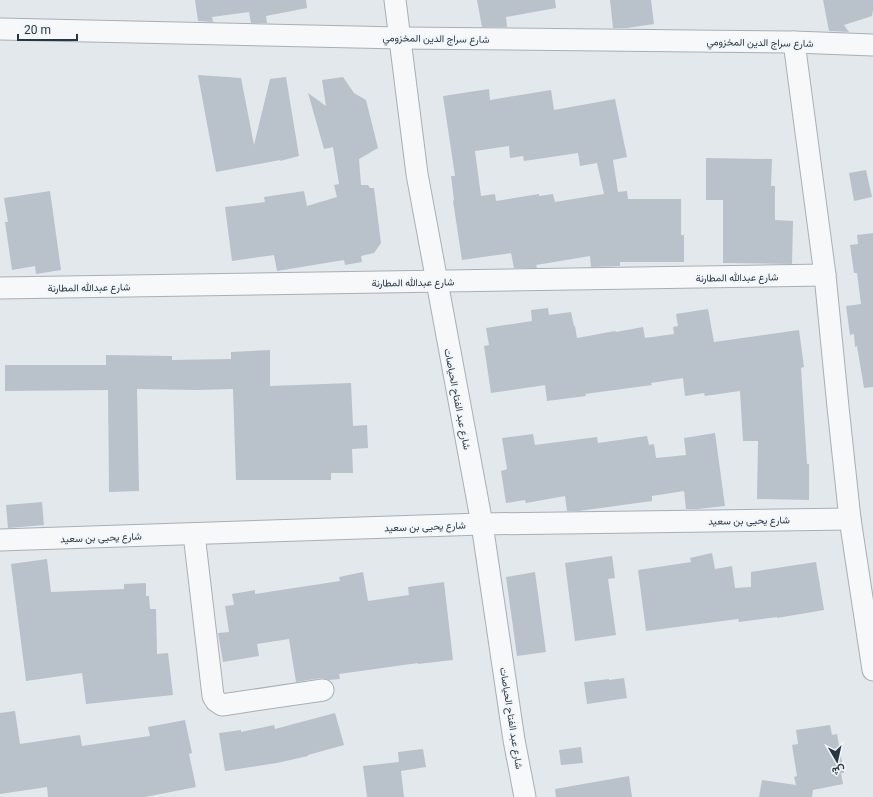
<svg xmlns="http://www.w3.org/2000/svg" width="873" height="797" font-family="Roboto,Vazirmatn,sans-serif">
<rect width="100%" height="100%" fill="#e3e8ec"/>
<g fill="#b9c1cb" fill-rule="evenodd">
<path d="M195,0H306L307,8L266,16L267,23H251L249,12L212,17L213,22L198,21Z"/>
<path d="M477,0H555L556,8L506,17L507,27H482Z"/>
<path d="M610,0H651L654,24L627,28H613Z"/>
<path d="M823,0H873V10L872,16L844,25L849,32L829,31Z"/>
<path d="M198,75L241,78L254,145L270,79L286,77L299,156L280,161V160L216,172Z"/>
<path d="M343,77L354,93L366,100L378,148L359,159L361,185H368L370,188H374L381,243L374,253L361,256L362,262L345,265L344,260L277,271L274,255L232,261L225,207L265,202L264,197L304,191L307,206L337,197L334,185L339,184L333,147L324,149L308,93L326,106L322,80Z"/>
<path d="M489,89L490,100L551,90L554,110L615,99L627,157L613,160L618,192L627,191L628,199H681V235H684V262H620V266L591,267L590,256L536,265L537,268H514L511,253L462,260L453,201L454,200L451,176H455L443,96ZM509,146L510,158L523,156L524,161L578,153L580,166L597,163L604,194L555,202L553,194L539,196V194L496,201L495,194L481,196L475,151Z"/>
<path d="M706,158L772,159L771,186H775V220L793,221L792,264L723,263V200H706Z"/>
<path d="M866,170L872,197L854,201L849,173Z"/>
<path d="M50,191L61,270L36,274L35,266L12,270L5,222H8L4,198Z"/>
<path d="M873,233V387L864,388L857,346L855,347L854,334L850,335L846,306L861,304L857,273H854L850,245L858,244L857,235Z"/>
<path d="M548,308L549,315L571,312L574,326H575L577,338L615,331L616,332L643,327L645,338L674,334L673,327L678,326L676,314L708,309L714,342L799,330L804,367L801,368L807,464H809V500L757,499L758,441H743L740,391L705,396L704,393L685,396L683,378L651,383L652,385L585,394L586,396L547,401L545,385L491,393L484,346L489,345L486,328L532,321L531,310Z"/>
<path d="M270,350V386L351,383L353,426L367,425L368,448L352,449L353,473H331V480H236L233,389L197,390L137,389L139,491L109,492L108,390L5,391V365H106V355L172,356V360L231,359V352Z"/>
<path d="M715,433L725,506L698,509H686L684,491L652,496V501L579,511H567L565,496L526,503L525,500L506,503L501,471L507,469L502,438L533,434L535,445L597,437L598,443L647,436L649,445L654,444L656,458L686,455L684,438Z"/>
<path d="M42,502L44,525L8,528L6,505Z"/>
<path d="M712,553L715,569L732,566L735,588L751,587V572L816,562L824,610L777,618V617L739,622L738,619L646,631L638,570L691,562L690,558Z"/>
<path d="M612,556L615,578L608,579L616,635L575,641L565,563Z"/>
<path d="M47,559L51,592L124,589V584L146,583V596H149L150,609H156L157,654L168,653L173,695L86,704L82,673L26,681L11,564Z"/>
<path d="M363,572L368,601L409,595L408,587L444,582L453,660L418,664V663L339,674L340,679L329,680L327,679L321,678L296,682L289,639L257,644L259,656L223,662L218,633L229,632L225,606L234,605L232,594L255,590V594L340,581L339,577Z"/>
<path d="M535,572L546,652L517,656L506,577Z"/>
<path d="M624,678L627,698L587,704L584,682L609,679V680Z"/>
<path d="M15,711L20,744L80,735L82,746L150,736L148,727L185,720L192,753L189,754L196,787L145,797H48L47,787L0,794V713Z"/>
<path d="M335,713L344,745L308,755V756L277,763L225,771L219,733L241,730V732L274,725L275,729Z"/>
<path d="M830,725L832,735L837,734L844,773H841L843,784L813,790L812,797H759L762,780L796,785L794,777L797,776L792,745L798,744L796,730Z"/>
<path d="M581,747L583,763L561,765L559,750Z"/>
<path d="M423,749L426,767L401,771L404,797H367L363,766L399,762L398,752Z"/>
<path d="M629,776L632,797H556L555,789Z"/>
</g>
<g fill="none" stroke-linecap="round" stroke-linejoin="round">
<g stroke="#a7afb7" stroke-width="23">
<g id="minor">
<path d="M395,0L417,174L482,524L514,740L525,797"/>
<path d="M0,29L400,38L794,42L873,45"/>
<path d="M794,42L825,275L838,407L850,519L873,670"/>
<path d="M0,288L825,275"/>
<path d="M194,534L213,696L216,701L222,705L323,690"/>
<path d="M0,540L482,524L850,519"/>
</g>
</g>
<use href="#minor" stroke="#f6f8fa" stroke-width="21"/>
</g>
<g text-anchor="middle" stroke-width="3.5" stroke-linejoin="round" paint-order="stroke">
<g font-size="10" fill="#283747" stroke="#f3f6f9">
<text transform="translate(436 38) rotate(1)" y="4">شارع سراج الدين المخزومي</text>
<text transform="translate(760 42) rotate(1)" y="4">شارع سراج الدين المخزومي</text>
<text transform="translate(737 277) rotate(-1)" y="4">شارع عبدالله المطارنة</text>
<text transform="translate(413 282) rotate(-1)" y="4">شارع عبدالله المطارنة</text>
<text transform="translate(89 287) rotate(-1)" y="4">شارع عبدالله المطارنة</text>
<text transform="translate(458 399) rotate(79)" y="4">شارع عبد الفتاح الحياصات</text>
<text transform="translate(749 520) rotate(-1)" y="4">شارع يحيى بن سعيد</text>
<text transform="translate(425 526) rotate(-2)" y="4">شارع يحيى بن سعيد</text>
<text transform="translate(101 537) rotate(-2)" y="4">شارع يحيى بن سعيد</text>
<text transform="translate(512 718) rotate(81)" y="4">شارع عبد الفتاح الحياصات</text>
</g>
</g>
<g transform="translate(837 761) rotate(171)" stroke="#f3f6f9" stroke-width="3" paint-order="stroke">
<path d="M0-3L7 15L0 10L-7 15Z" fill="#283747"/>
<text y="-6" font-size="11" font-weight="bold" text-anchor="middle" fill="#283747">ش</text>
</g>
<path d="M18 34v6h59v-6" fill="none" stroke="#283747" stroke-width="2"/>
<text x="24" y="34" font-size="12" fill="#283747" stroke="#f3f6f9" stroke-width="3" paint-order="stroke">20 m</text>
</svg>
